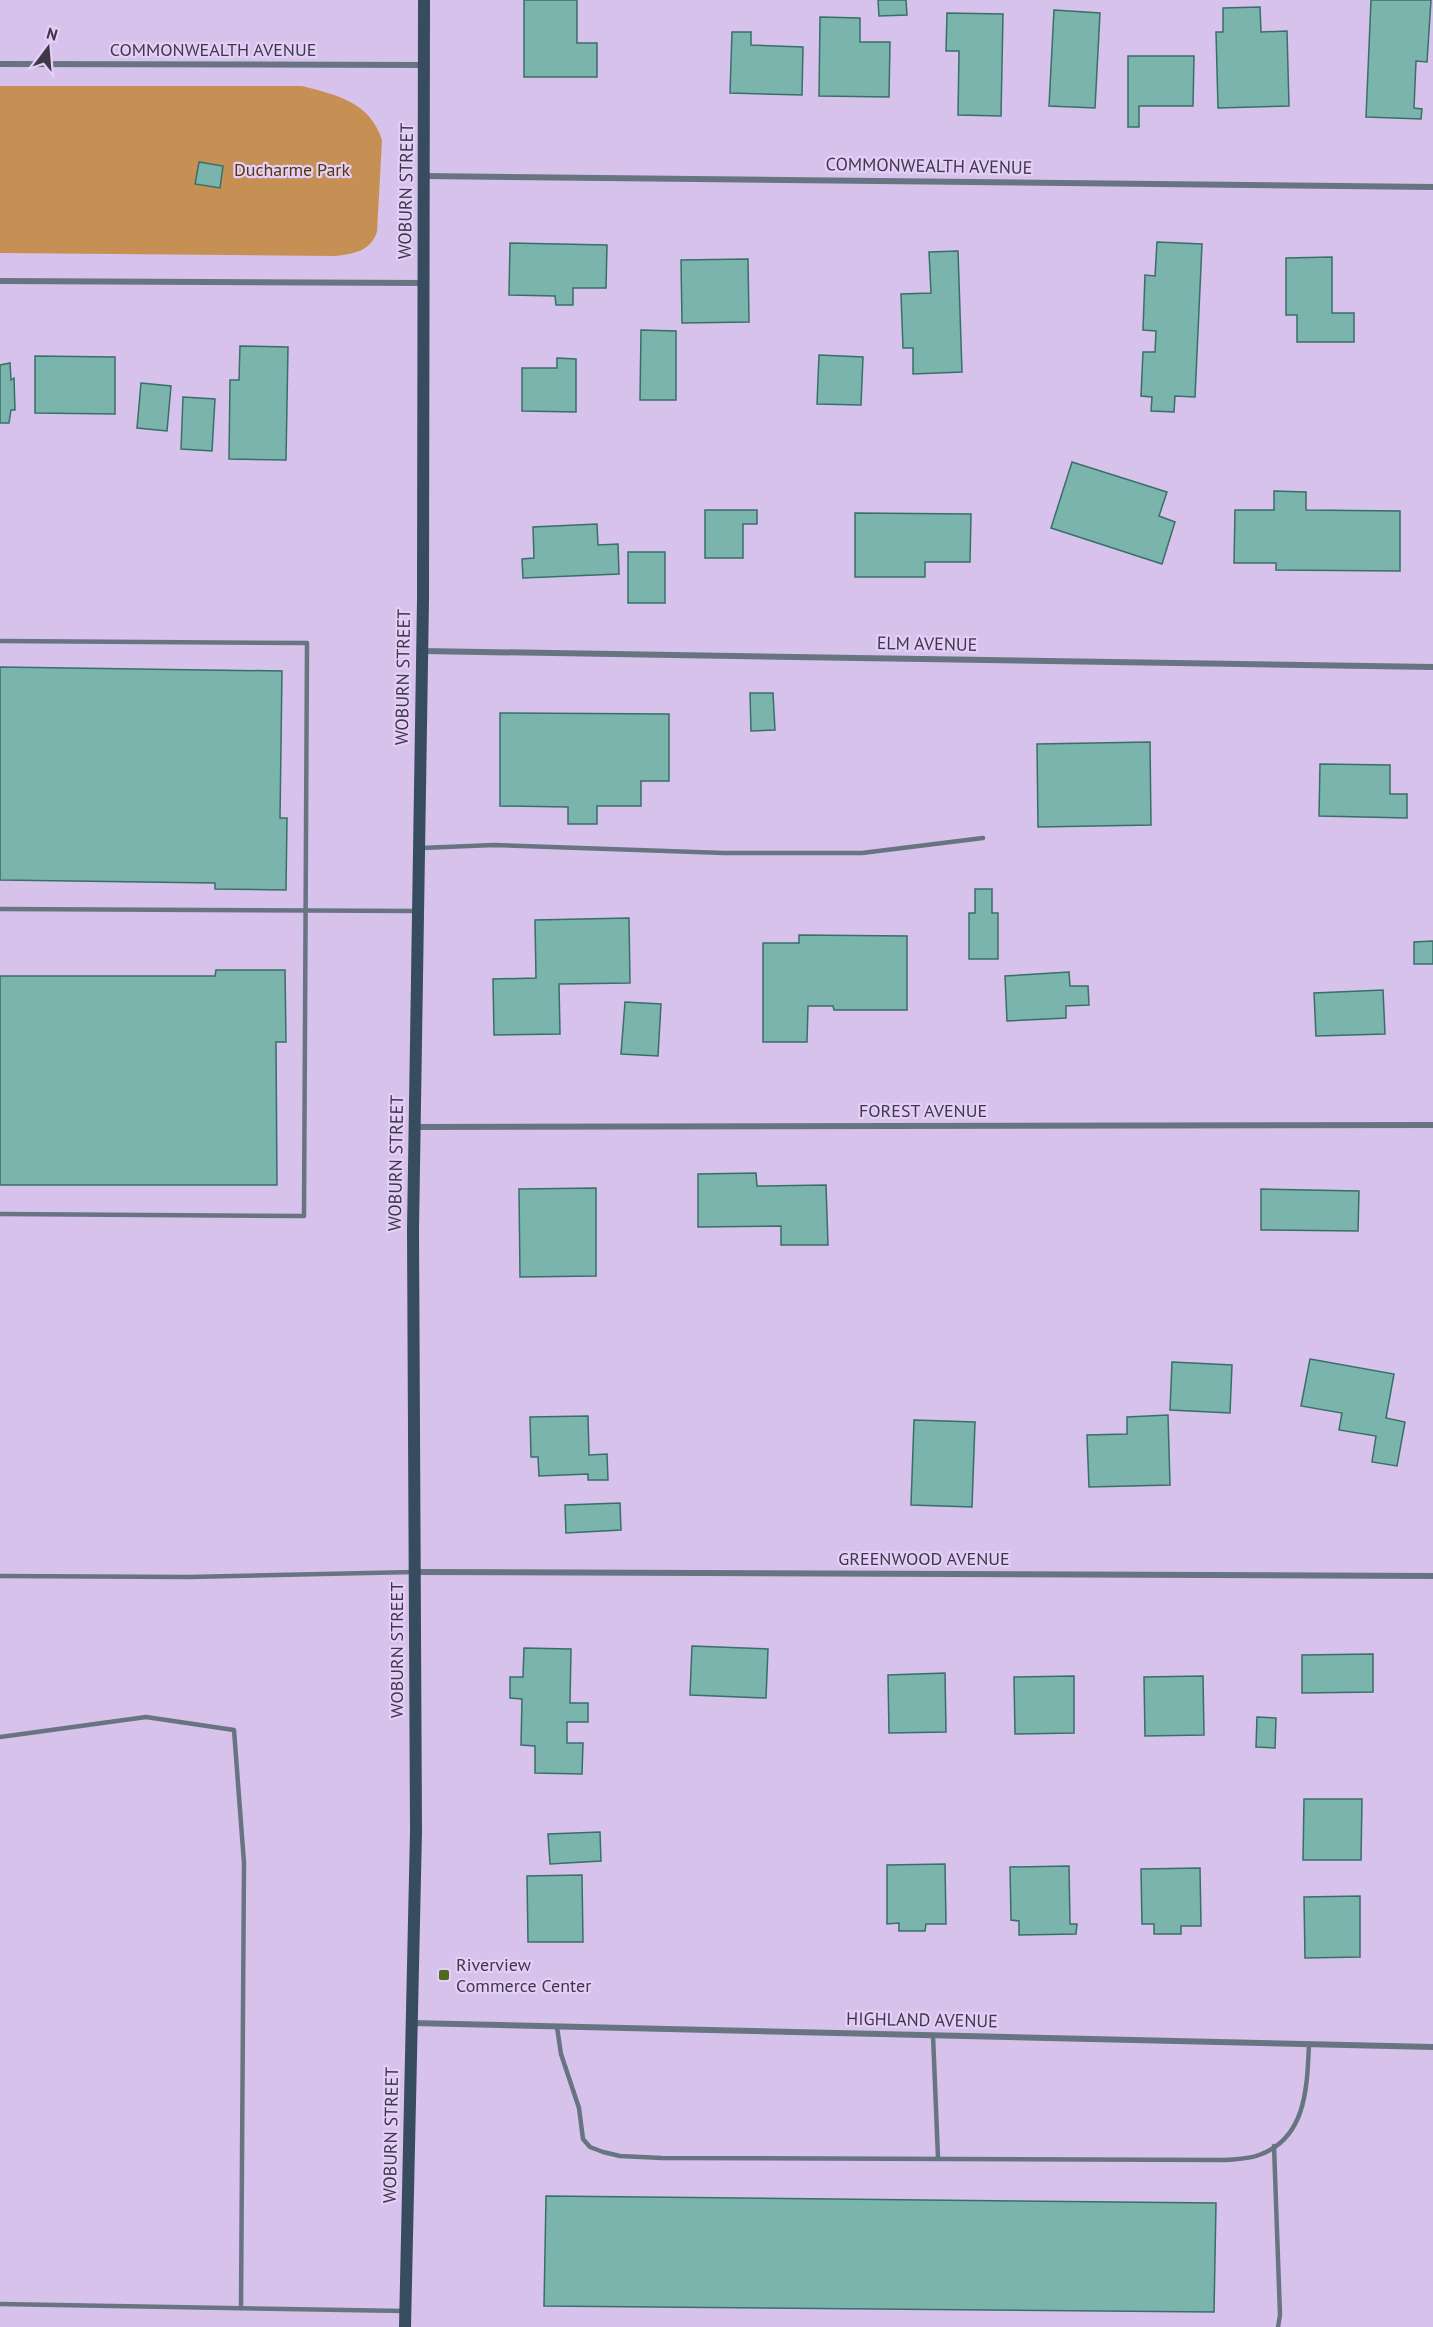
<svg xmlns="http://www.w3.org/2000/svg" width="1433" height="2327" font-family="'PT Sans',sans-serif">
<rect width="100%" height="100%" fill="#d6c2ea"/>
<path fill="#c69055" d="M0,86H302C337,95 370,102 382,140L377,232C370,252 353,254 334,256L0,253Z"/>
<g fill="#7bb3ad" stroke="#386f6a" stroke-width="1.5">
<path d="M524,0H577V43H597V77H524Z"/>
<path d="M878,0H906L907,15L879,16Z"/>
<path d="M1371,0H1431L1427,62L1416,61L1414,108L1422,109L1421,119L1366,117Z"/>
<path d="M1260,7L1261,32L1287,31L1289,106L1218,108L1216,32H1223V8Z"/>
<path d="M1054,10L1100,13L1095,108L1049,106Z"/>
<path d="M947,13L1003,14L1001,116L958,115L959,51H946Z"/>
<path d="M820,17L860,18V42H890L889,97L819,96Z"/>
<path d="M732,32H751V45L803,47L802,95L730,93Z"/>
<path d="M1128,56H1194L1193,106H1139V127H1128Z"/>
<path d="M199,162L223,166L220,188L195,184Z"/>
<path d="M1157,242L1202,244L1195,397L1175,396L1174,412L1151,411L1152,397L1141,396L1143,352H1155L1156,331L1143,330L1145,275L1155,276Z"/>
<path d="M510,243L607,245L606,288H573V305H556L555,296L509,295Z"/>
<path d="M958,251L962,372L913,374V348H903L901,294L931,293L929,252Z"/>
<path d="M1332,257V313H1354V342H1297V315H1286V258Z"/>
<path d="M748,259L749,322L682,323L681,260Z"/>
<path d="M641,330L676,331V400H640Z"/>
<path d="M240,346L288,347L286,460L229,459L230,380H239Z"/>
<path d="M819,355L863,357L861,405L817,404Z"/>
<path d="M35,356L115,357V414L35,413Z"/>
<path d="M557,358L576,359V412L522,411V368H557Z"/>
<path d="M10,363L11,380L14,378L15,410H11L9,423H0V365Z"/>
<path d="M141,383L171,386L167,431L137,428Z"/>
<path d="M183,397L215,399L212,451L181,449Z"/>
<path d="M1072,462L1167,492L1159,516L1175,522L1162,564L1051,528Z"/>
<path d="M1274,491L1306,492V510L1400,511V571L1276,570V563H1234L1235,510H1274Z"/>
<path d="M705,510H757V524H743V558H705Z"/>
<path d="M855,513L971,514L970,562H925V577H855Z"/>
<path d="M597,524L598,545L618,544L619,574L523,578L522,559L534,558L533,527Z"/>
<rect x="628" y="552" width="37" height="51"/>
<path d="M0,667L282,671L280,818H287L286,890L215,889V883L0,880Z"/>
<path d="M750,693H773L775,730L751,731Z"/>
<path d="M500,713L669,714V781H641V806H597V824H568V807L500,806Z"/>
<path d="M1150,742L1151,825L1038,827L1037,744Z"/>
<path d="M1320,764L1390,765V794H1407V818L1319,816Z"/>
<path d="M975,889H992V913H998V959H969V913H975Z"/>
<path d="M629,918L630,983L559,984L560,1034L494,1035L493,979L536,978L535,920Z"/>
<path d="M799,935L907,936V1010H834L833,1006H808L807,1042H763V943H799Z"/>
<path d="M1433,941V964H1414V942Z"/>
<path d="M216,970H285L286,1042H276L277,1185H0V976H215Z"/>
<path d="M1069,972L1070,986H1088L1089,1005L1066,1006V1018L1007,1021L1005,976Z"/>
<path d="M1383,990L1385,1034L1316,1036L1314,993Z"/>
<path d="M625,1002L661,1004L658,1056L621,1054Z"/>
<path d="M756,1173L757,1186L826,1185L828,1245H781V1226L698,1227V1174Z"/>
<path d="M596,1188V1276L520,1277L519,1189Z"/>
<path d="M1261,1189L1359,1191L1358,1231L1261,1230Z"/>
<path d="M1310,1359L1394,1374L1386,1418L1405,1422L1397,1466L1372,1462L1376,1436L1339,1430L1342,1413L1301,1406Z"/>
<path d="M1172,1362L1232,1365L1230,1413L1170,1410Z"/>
<path d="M1168,1415L1170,1485L1089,1487L1087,1435L1127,1434V1417Z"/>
<path d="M588,1416L589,1455L607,1454L608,1480H588V1474L539,1476L538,1457H531L530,1417Z"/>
<path d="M914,1420L975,1422L972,1507L911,1505Z"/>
<path d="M620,1503L621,1530L566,1533L565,1505Z"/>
<path d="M692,1646L768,1649L766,1698L690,1695Z"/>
<path d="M524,1648L571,1649L570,1703H588V1722H567V1743H583L582,1774L535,1773V1746L521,1745L522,1699L510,1698V1677H523Z"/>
<path d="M1373,1654V1692L1302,1693V1655Z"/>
<path d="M945,1673L946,1732L889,1733L888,1675Z"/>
<path d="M1074,1676V1733L1015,1734L1014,1677Z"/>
<path d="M1203,1676L1204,1735L1145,1736L1144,1677Z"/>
<path d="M1257,1717L1276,1718L1275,1748L1256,1747Z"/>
<path d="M1304,1799H1362L1361,1860H1303Z"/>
<path d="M600,1832L601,1861L550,1864L548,1834Z"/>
<path d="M945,1864L946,1924H926L925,1931H899V1923L887,1924V1865Z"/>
<path d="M1069,1866L1070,1924H1077L1076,1934L1019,1935V1921L1011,1920L1010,1867Z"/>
<path d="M1200,1868L1201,1926H1181V1934H1154V1924H1142L1141,1869Z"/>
<path d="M582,1875L583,1942H528L527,1876Z"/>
<path d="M1360,1896V1957L1305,1958L1304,1897Z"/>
<path d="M546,2196L1216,2203L1214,2312L544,2306Z"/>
</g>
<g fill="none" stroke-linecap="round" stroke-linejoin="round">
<g stroke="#677582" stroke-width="4.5">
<path d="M0,641L307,643L304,1216L0,1214"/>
<path d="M421,848L494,845L724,853H862L983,838"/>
<path d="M0,909L417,911"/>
<path d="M0,1576L189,1577L414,1572"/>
<path d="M0,1737L146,1717L234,1730L244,1863L241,2308"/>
<path d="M557,2027L561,2054L579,2108L583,2139L590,2147L603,2152L620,2156L662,2158L1226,2160C1236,2159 1249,2159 1259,2155C1307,2138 1307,2086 1309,2044"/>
<path d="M933,2035L938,2158"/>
<path d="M1274,2146L1280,2315L1278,2327"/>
<path d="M0,2304L405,2311"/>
</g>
<g stroke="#677582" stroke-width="6">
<path d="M0,64L425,65"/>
<path d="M424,176L1433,187"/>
<path d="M0,281L423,283"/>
<path d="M422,651L1433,667"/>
<path d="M414,1127L1433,1125"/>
<path d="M415,1572L1433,1576"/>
<path d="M412,2023L1433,2047"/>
</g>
<path stroke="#384c5f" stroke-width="12" d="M405,2327L416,1831L413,1230L423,600L424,0"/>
</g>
<rect fill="#4e6a1e" stroke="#e3cff8" stroke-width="2" x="438" y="1969" width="12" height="12" rx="3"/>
<g text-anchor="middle" stroke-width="4.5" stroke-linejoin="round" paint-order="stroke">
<g font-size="18" fill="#403848" stroke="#e3cff8">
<text x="213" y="56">COMMONWEALTH AVENUE</text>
<text transform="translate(929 166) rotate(1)" y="6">COMMONWEALTH AVENUE</text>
<text transform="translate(406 191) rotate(-89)" y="6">WOBURN STREET</text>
<text transform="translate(927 644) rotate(1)" y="6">ELM AVENUE</text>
<text transform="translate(403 677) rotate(-89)" y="6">WOBURN STREET</text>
<text x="923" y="1117">FOREST AVENUE</text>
<text transform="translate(396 1163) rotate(-89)" y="6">WOBURN STREET</text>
<text x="924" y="1565">GREENWOOD AVENUE</text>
<text transform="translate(397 1650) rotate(-90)" y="6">WOBURN STREET</text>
<text transform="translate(922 2020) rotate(1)" y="6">HIGHLAND AVENUE</text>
<text transform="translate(391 2135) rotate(-89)" y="6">WOBURN STREET</text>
</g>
<g font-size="18" fill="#583607" stroke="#e3cff8">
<text x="292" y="176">Ducharme Park</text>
</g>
<g font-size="18" fill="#403848" stroke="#e3cff8" text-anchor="start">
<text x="456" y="1971">Riverview<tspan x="456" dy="21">Commerce Center</tspan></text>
</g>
</g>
<g transform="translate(48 48) rotate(16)" stroke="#e3cff8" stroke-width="4.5" paint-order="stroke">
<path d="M0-4.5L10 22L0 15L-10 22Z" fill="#403848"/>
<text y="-9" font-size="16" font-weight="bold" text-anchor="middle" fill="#403848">N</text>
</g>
</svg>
